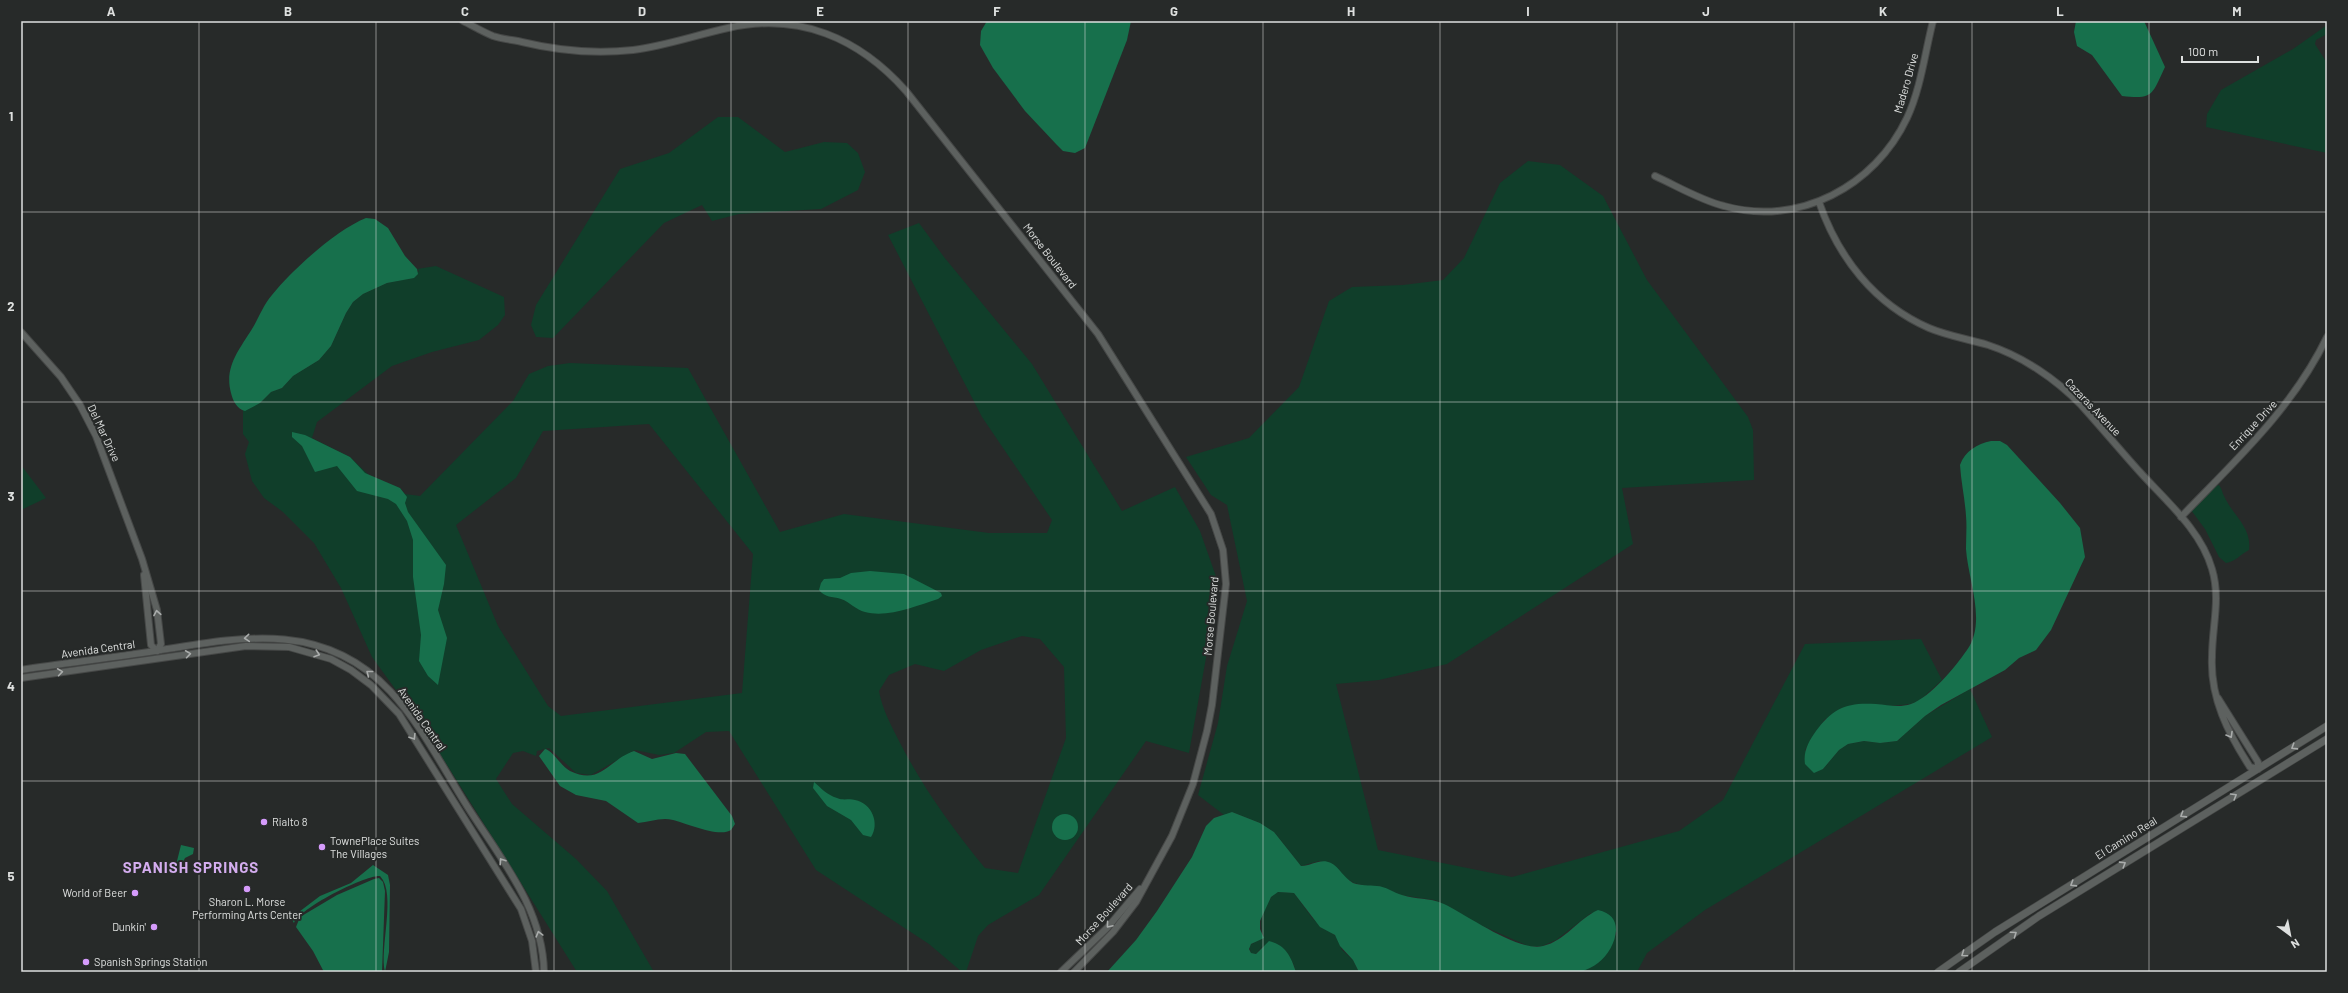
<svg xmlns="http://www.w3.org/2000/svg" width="2348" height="993" font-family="Barlow,sans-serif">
<rect width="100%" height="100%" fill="#272a29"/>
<g fill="#103e2a" fill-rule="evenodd">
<path d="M2327,25V34L2316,40L2315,44L2327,63V153L2206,127L2207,114L2221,90L2293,49Z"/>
<path d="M718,117H738L785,152L824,142L847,143L858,153L865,172L858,190L821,209L739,214L712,221L702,205L664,223L553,338L536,337L531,325L536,305L620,169L669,153Z"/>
<path d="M1528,161L1560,165L1603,196L1647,280L1748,417L1753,430L1754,480L1622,488L1633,544L1447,664L1379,680L1336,684L1378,850L1512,877L1679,831L1723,800L1805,644L1921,639L1942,680L1919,701L1910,704L1889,706L1875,704L1825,719L1805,750L1823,769L1839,750L1848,744L1864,741L1880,743L1897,741L1925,716L1970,689L1992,737L1705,910L1647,953L1637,972H1581C1599,964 1609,951 1617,933L1591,913L1556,940L1542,946H1528L1476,923L1435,900L1400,895L1379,886L1370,887L1354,883L1347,879L1332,864L1319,861L1301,866L1274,832L1260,823L1232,812L1224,815L1198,795L1218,723L1227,666L1247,601L1227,505L1211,495L1186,457L1249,438L1299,387L1329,301L1352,287L1403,285L1443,280L1464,258L1500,183Z"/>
<path d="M919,223L944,257L1032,364L1122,511L1175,487L1200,531L1219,585L1189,753L1146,741L1039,895L988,925L978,936L966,972H962L929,944L816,870L729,731L706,732L674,753L659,755L635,750L591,775L576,773L549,748L537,751L536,756L523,751L513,753L496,779L512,804L576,859L607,891L654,972H577L425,730L372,657L341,588L314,543L283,512L264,498L252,481L245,454L249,442L243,434V410L260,403L271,392L282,388L293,376L319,360L331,346L346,313L353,302L363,294L387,283L407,279L419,271L417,269L436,266L504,297L505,315L498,325L479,340L432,352L392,366L317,422L312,438L350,457L371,477L400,488L405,494L420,496L513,401L529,374L548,366L570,363L688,368L780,532L844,514L989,533H1047L1052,520L982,417L888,235ZM649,424L753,554L742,693L561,716L548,706L498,626L456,525L516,478L543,431ZM1022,636L1040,639L1064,667L1066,738L1018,873L985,868C951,827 922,786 898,739C890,723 882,708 879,691L889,675L915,664L944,671L981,650Z"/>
<path d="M21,465L46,498L21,510Z"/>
<path d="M2219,485C2222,489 2222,492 2224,496C2233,516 2252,527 2249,550C2241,554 2235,562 2226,563L2219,557L2205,529L2191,510L2213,487Z"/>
<path d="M1278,892L1294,893L1313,919L1337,937L1342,950L1353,960L1359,972H1296L1293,963L1268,944L1261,948L1256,954L1251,953L1249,946L1264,936C1257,923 1264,899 1278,892Z"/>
</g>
<g fill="#17704c">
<path d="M987,21H1131L1127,40L1085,148L1075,153L1063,151L1056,144L1025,111L993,68L980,45L981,31Z"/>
<path d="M2076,21H2144L2165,67C2152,94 2154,100 2122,96L2092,55L2077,46L2074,32Z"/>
<path d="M366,218L375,219L388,228L405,256L417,269L418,274L414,278L387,283L363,294L353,302L346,313L331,346L319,360L293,376L282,388L271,392L260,403L245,411C237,409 233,401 231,393C224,367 239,350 252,329C259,318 263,305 272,295C292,270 336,230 366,218Z"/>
<path d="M292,432L305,435L350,457L365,473L400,488L407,497L405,503L408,512L446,565L444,584L438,610L447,638L438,685L428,676L419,661L421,635L413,577V540L407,521L396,504L388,499L357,491L337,466L315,472L302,446L292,437Z"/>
<path d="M1991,441H2000L2007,445L2060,503L2080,528L2085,557L2051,630L2036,650L2019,658L2005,670L1941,705L1925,716L1897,741L1880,743L1864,741L1848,744L1839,750L1823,769L1814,773L1805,764C1803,751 1809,741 1816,731C1833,708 1847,702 1876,704C1888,705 1899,708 1911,704C1931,697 1955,667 1967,650C1987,622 1968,580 1966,549C1966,538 1967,527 1966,516C1965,499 1961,482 1960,465C1965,451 1977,444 1991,441Z"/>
<path d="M870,571L904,574L941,593L942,596L938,599C916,606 888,618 865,612C856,610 850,602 841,599C832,596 825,598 819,590L821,583L824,579L840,578L851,573Z"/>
<path d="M545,749C552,750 561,766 570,771C601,786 608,760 634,751L652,759L676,753L685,754L732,816L735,824L731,830C719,838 686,823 673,820C661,817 650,822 638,823L606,801L576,795L560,786L539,756Z"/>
<path d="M814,782C821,788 827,795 837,798C844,801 849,798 855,800C872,803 880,824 871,837L863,835L851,820L827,806L813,788Z"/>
<path d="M1232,812L1260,823L1274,832L1301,866C1312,866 1320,858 1331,863C1339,867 1344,878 1353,883C1362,886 1368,885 1377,886C1385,886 1394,893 1402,895C1417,900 1428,897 1444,904C1467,915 1518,952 1543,946C1565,941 1578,919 1598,910C1628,916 1615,950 1598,963C1593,967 1587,969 1581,972H1359L1353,960L1340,946L1335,935L1320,927L1294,893L1278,892L1271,897L1260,921V929L1264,938L1251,944L1249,949L1251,953L1256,954L1269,941C1286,945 1291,957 1296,972H1107L1136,940L1157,911L1192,857L1206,826L1214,818Z"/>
<circle cx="1065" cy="827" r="13"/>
<path d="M181,845L194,848L193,854L185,858L181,866L176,865Z"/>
<path d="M373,865L388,875L390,885L389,952L385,972C379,949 397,893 380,876C364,875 299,909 294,923L291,918L320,896L351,883Z"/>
<path d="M379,878L383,882L385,891L382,972H324L313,951L296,927L300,917L337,895L374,879Z"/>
</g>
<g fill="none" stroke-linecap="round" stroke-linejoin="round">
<g stroke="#464847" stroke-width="8">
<g id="tertiary">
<path d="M463,21C473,26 483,32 493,36C502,39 513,40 522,42C559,51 595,54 633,50C665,46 696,35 728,28C799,12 859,38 906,91L1098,334L1211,514L1223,550L1226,584L1212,705L1207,731L1193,784L1172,836L1136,902L1113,932L1074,972"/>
<path d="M1655,176C1677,186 1700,200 1724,206C1799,227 1875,186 1907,118C1921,88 1925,52 1933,21"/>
<path d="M1819,202C1838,257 1874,304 1929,328C1948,336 1968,339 1988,345C2022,356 2056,379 2081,405C2101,427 2120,450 2139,471C2166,501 2201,530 2212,569C2221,599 2212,626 2212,657C2210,698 2228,733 2250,767L2258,769V762L2218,698"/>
<path d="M21,332L61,377L80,405L96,436L142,559L157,610L161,644L157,651"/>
<path d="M2181,517C2235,461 2293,408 2327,337"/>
<path d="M144,575L151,645L157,651"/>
<path d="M21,670C66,663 111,658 155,651C241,637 323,620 390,691C421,724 443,768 467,806C500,858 543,908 544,972"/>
<path d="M21,678L246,646L289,647L331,659L351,670L371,685L399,714L521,909L532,941L536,972"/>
<path d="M1061,972L1107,928L1140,889"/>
</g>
</g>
<g stroke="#464847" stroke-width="8">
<g id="secondary">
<path d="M1938,972L1995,932L2327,726"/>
<path d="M1959,972L2039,916L2327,739"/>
</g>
</g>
<use href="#tertiary" stroke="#5d615f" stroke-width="6"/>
<use href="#secondary" stroke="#5d615f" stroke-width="7"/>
</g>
<defs><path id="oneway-chevron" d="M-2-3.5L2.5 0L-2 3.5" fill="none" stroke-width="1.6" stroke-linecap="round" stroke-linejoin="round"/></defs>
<g stroke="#aaadac">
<use href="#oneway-chevron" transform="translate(157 613) rotate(-100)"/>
<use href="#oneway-chevron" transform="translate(247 638) rotate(175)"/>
<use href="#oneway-chevron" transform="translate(188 654) rotate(-8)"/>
<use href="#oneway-chevron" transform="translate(317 654) rotate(18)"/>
<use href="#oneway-chevron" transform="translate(60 672) rotate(-8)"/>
<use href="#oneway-chevron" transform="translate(369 673) rotate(-142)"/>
<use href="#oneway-chevron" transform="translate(2230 735) rotate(60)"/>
<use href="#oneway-chevron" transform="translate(413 737) rotate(58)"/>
<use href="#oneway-chevron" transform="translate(2294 747) rotate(148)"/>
<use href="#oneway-chevron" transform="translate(2234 796) rotate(-31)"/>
<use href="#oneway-chevron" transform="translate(2183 815) rotate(148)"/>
<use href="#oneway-chevron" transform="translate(502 861) rotate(-123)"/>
<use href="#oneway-chevron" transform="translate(2123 864) rotate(-32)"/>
<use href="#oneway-chevron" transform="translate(2073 884) rotate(148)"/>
<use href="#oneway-chevron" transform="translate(1109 925) rotate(130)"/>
<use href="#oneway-chevron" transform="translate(539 934) rotate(-105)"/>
<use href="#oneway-chevron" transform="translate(2014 934) rotate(-35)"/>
<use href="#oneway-chevron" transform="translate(1964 954) rotate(145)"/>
</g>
<path fill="none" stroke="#dee0df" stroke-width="1" stroke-opacity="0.55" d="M199,21V972M376,21V972M554,21V972M731,21V972M908,21V972M1085,21V972M1263,21V972M1440,21V972M1617,21V972M1794,21V972M1972,21V972M2149,21V972M21,212H2327M21,402H2327M21,591H2327M21,781H2327"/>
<g fill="#d59bfb" stroke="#272a29" stroke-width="1.5">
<circle cx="264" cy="822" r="4"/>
<circle cx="322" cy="847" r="4"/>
<circle cx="247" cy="889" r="4"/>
<circle cx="135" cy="893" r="4"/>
<circle cx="154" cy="927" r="4"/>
<circle cx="86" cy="962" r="4"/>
</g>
<g text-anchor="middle" stroke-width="4" stroke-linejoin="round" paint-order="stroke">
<g font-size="11" fill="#dee0df" stroke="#272a29">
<text transform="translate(1906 83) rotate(-74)" y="4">Madero Drive</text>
<text transform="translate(1050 256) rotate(52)" y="4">Morse Boulevard</text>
<text transform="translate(2093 407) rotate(46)" y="4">Cazaras Avenue</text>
<text transform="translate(2253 425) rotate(-47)" y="4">Enrique Drive</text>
<text transform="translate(104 433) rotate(65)" y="4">Del Mar Drive</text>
<text transform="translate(1211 616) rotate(-85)" y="4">Morse Boulevard</text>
<text transform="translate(98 649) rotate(-8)" y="4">Avenida Central</text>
<text transform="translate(422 719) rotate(55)" y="4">Avenida Central</text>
<text transform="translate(2126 838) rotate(-32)" y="4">El Camino Real</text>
<text transform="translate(1104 914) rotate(-48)" y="4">Morse Boulevard</text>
</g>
<g font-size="11" fill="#dee0df" stroke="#272a29" text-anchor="start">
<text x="272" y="826">Rialto 8</text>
<text x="330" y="845">TownePlace Suites<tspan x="330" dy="13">The Villages</tspan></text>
<text x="127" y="897" text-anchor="end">World of Beer</text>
<text x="247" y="906" text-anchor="middle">Sharon L. Morse<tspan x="247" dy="13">Performing Arts Center</tspan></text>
<text x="146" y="931" text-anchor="end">Dunkin'</text>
<text x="94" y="966">Spanish Springs Station</text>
</g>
<g font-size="15" font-weight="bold" letter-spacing="1" fill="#d4adef" stroke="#272a29">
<text x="191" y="873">SPANISH SPRINGS</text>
</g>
</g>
<rect width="2348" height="993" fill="none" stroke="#272a29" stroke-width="44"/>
<g transform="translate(2290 935) rotate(148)" stroke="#272a29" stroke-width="3" paint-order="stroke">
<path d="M0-3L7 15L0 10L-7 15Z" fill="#dee0df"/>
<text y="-6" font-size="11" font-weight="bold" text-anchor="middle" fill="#dee0df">N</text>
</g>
<path d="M2182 56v6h76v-6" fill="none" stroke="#dee0df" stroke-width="2"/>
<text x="2188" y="56" font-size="12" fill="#dee0df" stroke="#272a29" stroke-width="3" paint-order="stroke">100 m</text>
<rect x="22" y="22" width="2304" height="949" fill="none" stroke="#dee0df" stroke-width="1.5"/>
<g font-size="13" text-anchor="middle" font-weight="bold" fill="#dee0df">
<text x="111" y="16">A</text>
<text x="288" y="16">B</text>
<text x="465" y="16">C</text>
<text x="642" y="16">D</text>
<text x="820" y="16">E</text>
<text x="997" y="16">F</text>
<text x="1174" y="16">G</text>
<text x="1351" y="16">H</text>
<text x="1528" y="16">I</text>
<text x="1706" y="16">J</text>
<text x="1883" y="16">K</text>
<text x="2060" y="16">L</text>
<text x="2237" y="16">M</text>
<text x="11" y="121">1</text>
<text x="11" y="311">2</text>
<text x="11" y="501">3</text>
<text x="11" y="691">4</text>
<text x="11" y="881">5</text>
</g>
</svg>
